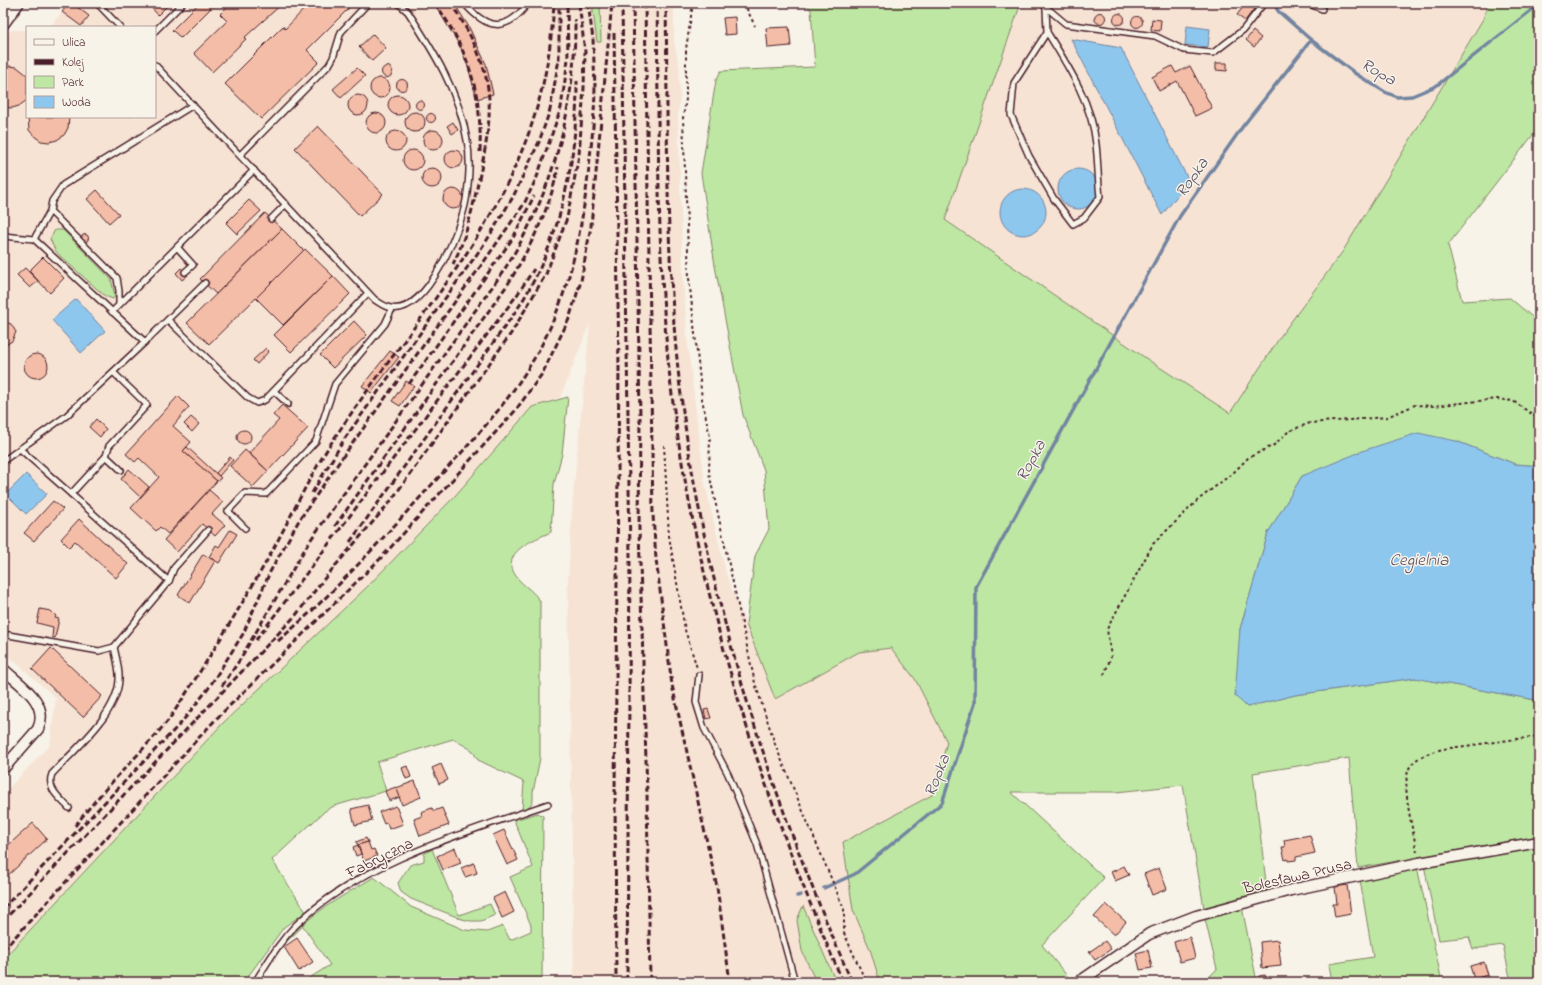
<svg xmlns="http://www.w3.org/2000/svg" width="1542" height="985" font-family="'Indie Flower',sans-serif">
<rect width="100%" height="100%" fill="#f7f3e8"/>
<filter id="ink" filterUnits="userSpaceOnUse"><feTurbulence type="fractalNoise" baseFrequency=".025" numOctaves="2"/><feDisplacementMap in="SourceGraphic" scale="8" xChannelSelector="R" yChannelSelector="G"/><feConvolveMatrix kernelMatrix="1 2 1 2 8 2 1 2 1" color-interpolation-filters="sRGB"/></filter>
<g filter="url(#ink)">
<g fill="#f6e3d4">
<path d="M69,3L74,5L77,3H674V42L680,69L679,78L680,97L678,114L683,278L688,348L705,484L727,577L775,699L859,652L892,648L915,679L947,742L932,795L843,842L880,982H836L803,907L802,951L816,982H574L568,581L573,496L590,323L560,398L532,407L454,497L369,586L223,723L3,959V794L50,745L56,698L3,651V40L11,30H27V117H155V27H50Z"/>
<path d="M1021,3H1489L1483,19L1343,251L1282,334L1230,413L1150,361L945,220Z"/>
</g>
<g fill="#bde7a3" stroke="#848367">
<path d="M592,3H600L601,42H597Z"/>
<path d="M806,3H1021L945,220L1150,361L1230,413L1282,334L1343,251L1483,19L1489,3H1539V127L1448,245L1462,301L1510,298L1537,321L1539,328V466L1515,464L1456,441L1302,476L1268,533L1240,629L1247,707L1295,695L1415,678L1536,700L1539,699V836L1358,868L1349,758L1253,773L1267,891L1204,908L1183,785L1116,792H1011L1104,878L1042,945L1072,982H880L870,949L853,910L843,842L932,795L947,742L915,679L891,648L859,652L775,699L746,624L755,556L769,529L764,470L743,415L715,266L701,173L716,80L721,71L815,67L811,10Z"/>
<path d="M55,230H63L111,279L115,296L113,299L105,296L61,257L55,250L50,239Z"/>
<path d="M568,397L562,454L554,484L551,532C531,541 495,554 520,581C528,589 533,591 540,601V758L533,792V801L528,808L522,810L524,782L478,760L472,750L453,739L377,762L386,791L334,806L325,811L272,860L306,912L284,927L244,982H3V959L223,723L368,586L454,497L532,407Z"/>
<path d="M538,813L543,816L542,982H303L330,965L303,926L281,947C305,916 341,897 374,877L411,907L465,930L487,932L503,926L510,940L531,931V925L510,877L533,867L514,820Z"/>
<path d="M1539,846V982H1511L1503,945L1473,949L1469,937L1439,940L1424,865Z"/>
<path d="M432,849L459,915L490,904L495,915L481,921H470L462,919L411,899L401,892L398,883L410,865L424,861V854Z"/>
<path d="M1415,867L1418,871L1442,982H1332L1329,964L1373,957L1360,880Z"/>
<path d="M803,906L836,982H816L802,951L797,920Z"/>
<path d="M1242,907L1257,982H1204L1217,969L1205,919Z"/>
</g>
<g fill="#8ec7ee" stroke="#7384a0">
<path d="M1187,26L1210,29L1208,47L1185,45Z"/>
<path d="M1071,39L1121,48L1189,181L1162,215Z"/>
<circle cx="1078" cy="189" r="20"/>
<circle cx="1023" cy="212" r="23"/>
<path d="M76,299L105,331L81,353L52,320Z"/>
<path d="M1418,433L1456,441L1515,464L1539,466V699L1536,700L1415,678L1295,695L1247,707L1235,696L1240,629L1268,533L1302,476L1365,450Z"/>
<path d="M26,474L47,494L26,514L6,494Z"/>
</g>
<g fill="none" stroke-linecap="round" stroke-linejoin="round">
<g stroke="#7384a0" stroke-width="3.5">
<path d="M1274,3L1278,11L1311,40L1356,74L1385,92L1397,97L1412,96L1436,86L1539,4"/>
<path d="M824,888L855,874L942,803L975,703L976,587L1180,216L1243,126L1311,40"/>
<path d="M797,896L801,895"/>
</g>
</g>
<g fill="#f4bda7" stroke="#4a1f2b">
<path d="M69,3H72L89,16L81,26L62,12Z"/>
<path d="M147,3H170L158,15Z"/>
<path d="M199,3H216L181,38L172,30Z"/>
<path d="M231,3H283L244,38L246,39L212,72L194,53L227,21L220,14Z"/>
<path d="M310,3H354L307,50L319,62L261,119L225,84L283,26L285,29Z"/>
<path d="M446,3H454L469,27L486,64L493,94L477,99L468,67L461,48L437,8Z"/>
<path d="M1246,3L1254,9L1245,21L1237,15Z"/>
<circle cx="1100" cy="18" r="5.5"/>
<circle cx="1119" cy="19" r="5.5"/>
<circle cx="1137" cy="22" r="5.5"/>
<path d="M735,17L736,34L725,35L723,18Z"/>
<path d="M1152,19L1161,20L1160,31L1151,30Z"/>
<path d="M789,27L791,46L768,48L766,28Z"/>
<path d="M1253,31L1261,38L1254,47L1246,40Z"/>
<path d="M373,34L386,48L372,61L359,47Z"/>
<path d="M1216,63H1227V71L1216,70Z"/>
<path d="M9,66L17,67L27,75V100L19,106L12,108L3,107V68Z"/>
<path d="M1172,66L1176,73L1190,66L1212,108L1195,116L1177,81L1159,91L1152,77Z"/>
<circle cx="387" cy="72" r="5.5"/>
<path d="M357,68L365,76L341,98L333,89Z"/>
<circle cx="380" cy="88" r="10"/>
<circle cx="402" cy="85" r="5.5"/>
<circle cx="398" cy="105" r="10"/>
<circle cx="358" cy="105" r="10"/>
<circle cx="420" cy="105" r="4.5"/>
<circle cx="415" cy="122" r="10"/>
<circle cx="376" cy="123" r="10"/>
<circle cx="431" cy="118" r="4.5"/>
<path d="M28,117H69L68,128L64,135L57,140L49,142L41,141L34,136L29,130Z"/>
<path d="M453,122L458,130L452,134L447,126Z"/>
<path d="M318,126L383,194L360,216L295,148Z"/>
<circle cx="433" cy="140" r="10"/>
<circle cx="396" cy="141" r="10"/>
<circle cx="413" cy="160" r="10"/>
<circle cx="454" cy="159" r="9"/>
<circle cx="432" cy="178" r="10"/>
<circle cx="453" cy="199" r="10"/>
<path d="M97,190L119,214L109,223L87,199Z"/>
<path d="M249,200L261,211L237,234L226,223Z"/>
<path d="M265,213L282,229L216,294L200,279Z"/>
<path d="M282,229L304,251L209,344L187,323Z"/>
<circle cx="85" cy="238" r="3.5"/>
<path d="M305,249L333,276L283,325L256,298Z"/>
<path d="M43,257L64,278L50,293L29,271Z"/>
<path d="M25,268L38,281L30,288L17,275Z"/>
<path d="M181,268L188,275L182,280L176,273Z"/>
<path d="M333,276L350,294L291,352L274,335Z"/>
<path d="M3,321L11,324L16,332L12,341L4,346Z"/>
<path d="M354,321L367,335L333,368L320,355Z"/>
<path d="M266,348L269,351L257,364L253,360Z"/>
<path d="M390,351L399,357L371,393L362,386Z"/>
<circle cx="36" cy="366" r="12"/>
<path d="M406,381L414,386L400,406L392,401Z"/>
<path d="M178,396L189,407L173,426L191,442L183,451L217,481L168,534L160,527L156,531L131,508L159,477L139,458L135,462L126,454Z"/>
<path d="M282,405L308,428L268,471L249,453L279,420L273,415Z"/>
<path d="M191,417L199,424L192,432L184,424Z"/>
<path d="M96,419L106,429L100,437L89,427Z"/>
<circle cx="244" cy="437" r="7"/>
<path d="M187,447L221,478L217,481L183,451Z"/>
<path d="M245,450L268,471L253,487L230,466Z"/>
<path d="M230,457L233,460L219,476L216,473Z"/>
<path d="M129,469L149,487L140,497L121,479Z"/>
<path d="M209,490L223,502L212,514L225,525L215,536L202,524L177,552L164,540Z"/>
<path d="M53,501L63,509L34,541L24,533Z"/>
<path d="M79,519L128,564L116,578L75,541L69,547L61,539Z"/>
<path d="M230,530L237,534L219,563L209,557L216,545L219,547Z"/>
<path d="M203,554L215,561L190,603L178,595Z"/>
<path d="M40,609L51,611L56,616L55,618L59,619L55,638L52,637L53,627L37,623Z"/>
<path d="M51,648L102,696L83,717L32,669Z"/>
<path d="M708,709L711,718L706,719L704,710Z"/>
<path d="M441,764L448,780L439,784L432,768Z"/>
<path d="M407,766L411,777L406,779L402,768Z"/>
<path d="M415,781L421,797L402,805L396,788Z"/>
<path d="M396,787L400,797L389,801L385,791Z"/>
<path d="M368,805L372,821L355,825L351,809Z"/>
<path d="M396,806L403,824L389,829L387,823L384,824L379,812Z"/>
<path d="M432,808L434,811L442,808L449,825L420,836L414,819L422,816L421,812Z"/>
<path d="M33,823L47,839L3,880V850Z"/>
<path d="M504,830L518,860L507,865L493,835Z"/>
<path d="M1310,835L1315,853L1296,857V860L1288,861V859L1285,860L1282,847H1285L1284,840Z"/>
<path d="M366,838L368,842L358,845L356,842Z"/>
<path d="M368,842L371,850L374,849L377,856L364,861L358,845Z"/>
<path d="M358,845L361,854L356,856L353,847Z"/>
<path d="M455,848L461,863L443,870L437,856Z"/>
<path d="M474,863L477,873L465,877L461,868Z"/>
<path d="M1124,866L1129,875L1115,881L1111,872Z"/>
<path d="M1159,868L1167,889L1152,895L1144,874Z"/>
<path d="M1347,885L1351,914L1335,917L1333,904H1337L1335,887Z"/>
<path d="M505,892L514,912L502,918L493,898Z"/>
<path d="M1106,904L1126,922L1114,935L1094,917Z"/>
<path d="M1190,937L1195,958L1180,962L1174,942Z"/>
<path d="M297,938L313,962L299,971L284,947Z"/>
<path d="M1278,940L1281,966L1262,968L1260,942Z"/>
<path d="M1105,941L1111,949L1095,960L1089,952Z"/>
<path d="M1148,950L1152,968L1140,970L1136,953Z"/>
<path d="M1484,962L1488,975L1474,979L1470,966Z"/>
<path d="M1265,975L1269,982H1259V976Z"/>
<path d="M1488,975L1490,982H1475L1474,979Z"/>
</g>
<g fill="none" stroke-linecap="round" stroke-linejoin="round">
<g stroke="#4a1f2b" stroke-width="8">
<g id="service">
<path d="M97,3L120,27"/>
<path d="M464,3C486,29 506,34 528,3"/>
<path d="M1041,3L1066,24L1155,36L1184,50L1213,53L1243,30L1264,3"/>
<path d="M1307,3L1322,9"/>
<path d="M1046,8L1047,32L1014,83L1011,115L1029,156L1054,199L1073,224L1084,218L1100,197C1098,180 1098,162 1096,144C1092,103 1068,66 1047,32"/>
<path d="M155,31L183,3"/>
<path d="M155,65L375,300C380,303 385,307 391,308C427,315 461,228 466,200C469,181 471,160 467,140C459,92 434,52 408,12L398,3"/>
<path d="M240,155L329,65L333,58L341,32L368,3"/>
<path d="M50,211L117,278L119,291V305L112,312"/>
<path d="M271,219L286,204"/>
<path d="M3,236L34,239L50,211L52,201L63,185L193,105"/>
<path d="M177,247L193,265L185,272"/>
<path d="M119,305L254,170"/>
<path d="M168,320L248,398L257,403L265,400L368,293"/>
<path d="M145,342L205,283"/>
<path d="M274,391L288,404"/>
<path d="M20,449L71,494L106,456L109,446L147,405L114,373"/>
<path d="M106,456L121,470"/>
<path d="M3,461L66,416L145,342L34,239"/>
<path d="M71,494L169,581"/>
<path d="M245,528L228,511L245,493L266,494L316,441L335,384L385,324L392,309"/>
<path d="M3,634L99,651L114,647L169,581L174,568L208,530"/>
<path d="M699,675L696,702L704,728L728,774L757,844L795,982"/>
<path d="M69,808C60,798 46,789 52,774C74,750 117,715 119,680C120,670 116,657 114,647"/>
<path d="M255,982C268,962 279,942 296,925C361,862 464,833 548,804"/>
</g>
</g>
<g stroke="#4a1f2b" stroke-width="13">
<g id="minor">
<path d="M3,669C20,685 50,702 38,729L3,769"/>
<path d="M1079,982L1149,934L1196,916L1291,890L1419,863L1539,842"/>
</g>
</g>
<g stroke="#4a1f2b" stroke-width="16">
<path id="tertiary" d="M3,22L17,3"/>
</g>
<g stroke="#4a1f2b" stroke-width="2" stroke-dasharray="3 3" stroke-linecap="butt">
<path d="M693,3L686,49V99L683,118L689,278L702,399L710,437L709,473L755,683L776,747L844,909V933L866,982"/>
<path d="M744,3L755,26"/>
<path d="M664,445L669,536L685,630L697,668"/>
<path d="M1104,675L1111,657L1107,629L1153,544L1198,500L1234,472L1248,458L1274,445L1289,431L1310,423L1387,417L1415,405L1433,406L1497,399L1513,401L1539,419"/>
<path d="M1417,852C1414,833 1398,778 1412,764C1420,755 1432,752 1443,749L1539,736"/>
</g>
<use href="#service" stroke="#f7f3e8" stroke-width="5"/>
<use href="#minor" stroke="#f7f3e8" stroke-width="10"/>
<use href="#tertiary" stroke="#f7f3e8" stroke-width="13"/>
<g stroke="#4a1f2b" stroke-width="3" stroke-dasharray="6 3" stroke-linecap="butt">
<path d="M435,3C469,51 482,93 480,152"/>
<path d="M451,3C496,73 496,104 478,183C472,211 466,238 453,264"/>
<path d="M588,3L593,39L595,87"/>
<path d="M622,3L630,556L627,982"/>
<path d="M633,3L640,418L639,529L647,794L650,982"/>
<path d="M645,3L653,515L656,559L672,685L717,887L730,982"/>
<path d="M657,3C659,131 656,260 671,387C696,592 761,793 843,982"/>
<path d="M666,3C668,131 665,260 680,387C704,592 769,793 852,982"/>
<path d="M614,33L619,367L615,790L616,982"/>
<path d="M409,384L513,238L534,196"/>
<path d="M312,493L345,438L487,240L513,197L539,142L550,110L559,59V3"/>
<path d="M335,526L508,284C530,247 550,210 558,167"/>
<path d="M350,542L516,311C561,243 577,161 577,81"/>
<path d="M256,640L517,295L534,269"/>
<path d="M278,641C328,599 371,551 415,503C454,460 496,419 527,370C567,308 581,239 589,167C592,139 595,111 595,83"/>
<path d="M222,686L239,661L309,542L500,276C551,200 576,111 575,19"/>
<path d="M75,826C104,787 140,755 170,718C203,668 235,616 265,564C287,525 305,485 328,448C390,351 476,261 520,155C541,107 551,55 554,3"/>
<path d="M3,908L181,723L208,689L243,634L270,572L298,522L344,455L483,263L524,204L537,177L561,108L568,59L567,3"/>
<path d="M3,921L296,615L324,579L390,502L512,332L546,274L567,218L579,155L584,88L585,52L579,3"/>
<path d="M3,950L217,718L381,558L515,411L542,374L569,319L581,281L591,226L612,3"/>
</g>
</g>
</g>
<g text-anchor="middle" stroke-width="3" stroke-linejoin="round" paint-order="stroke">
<g font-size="16" fill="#4a1f2b" stroke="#f7f3e8">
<text transform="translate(379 857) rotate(-26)" y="6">Fabryczna</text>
<text transform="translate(1297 875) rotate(-13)" y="6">Bolesława Prusa</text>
</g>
<g font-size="17" font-style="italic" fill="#5e5166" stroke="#f7f3e8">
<text transform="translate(1379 71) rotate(30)" y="6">Ropa</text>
<text transform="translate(1191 177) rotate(-55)" y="6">Ropka</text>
<text transform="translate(1030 460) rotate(-61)" y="6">Ropka</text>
<text x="1419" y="565">Cegielnia</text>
<text transform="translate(936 775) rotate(-68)" y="6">Ropka</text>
</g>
</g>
<rect width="1542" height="985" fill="none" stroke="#f7f3e8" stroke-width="16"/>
<rect x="8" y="8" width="1526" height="969" fill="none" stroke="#4a1f2b" stroke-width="1.5" filter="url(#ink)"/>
<rect x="26" y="26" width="130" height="92" fill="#f7f3e8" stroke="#b29e9c"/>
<rect x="34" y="39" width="20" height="6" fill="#f7f3e8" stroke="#b29e9c"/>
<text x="62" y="46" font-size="12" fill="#4a1f2b">Ulica</text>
<rect x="34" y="59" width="20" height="6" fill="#4a1f2b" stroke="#b29e9c"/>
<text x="62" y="66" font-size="12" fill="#4a1f2b">Kolej</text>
<rect x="34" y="76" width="20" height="12" fill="#bde7a3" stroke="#b29e9c"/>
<text x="62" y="86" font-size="12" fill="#4a1f2b">Park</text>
<rect x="34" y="96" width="20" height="12" fill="#8ec7ee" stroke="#b29e9c"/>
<text x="62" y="106" font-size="12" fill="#4a1f2b">Woda</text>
</svg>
